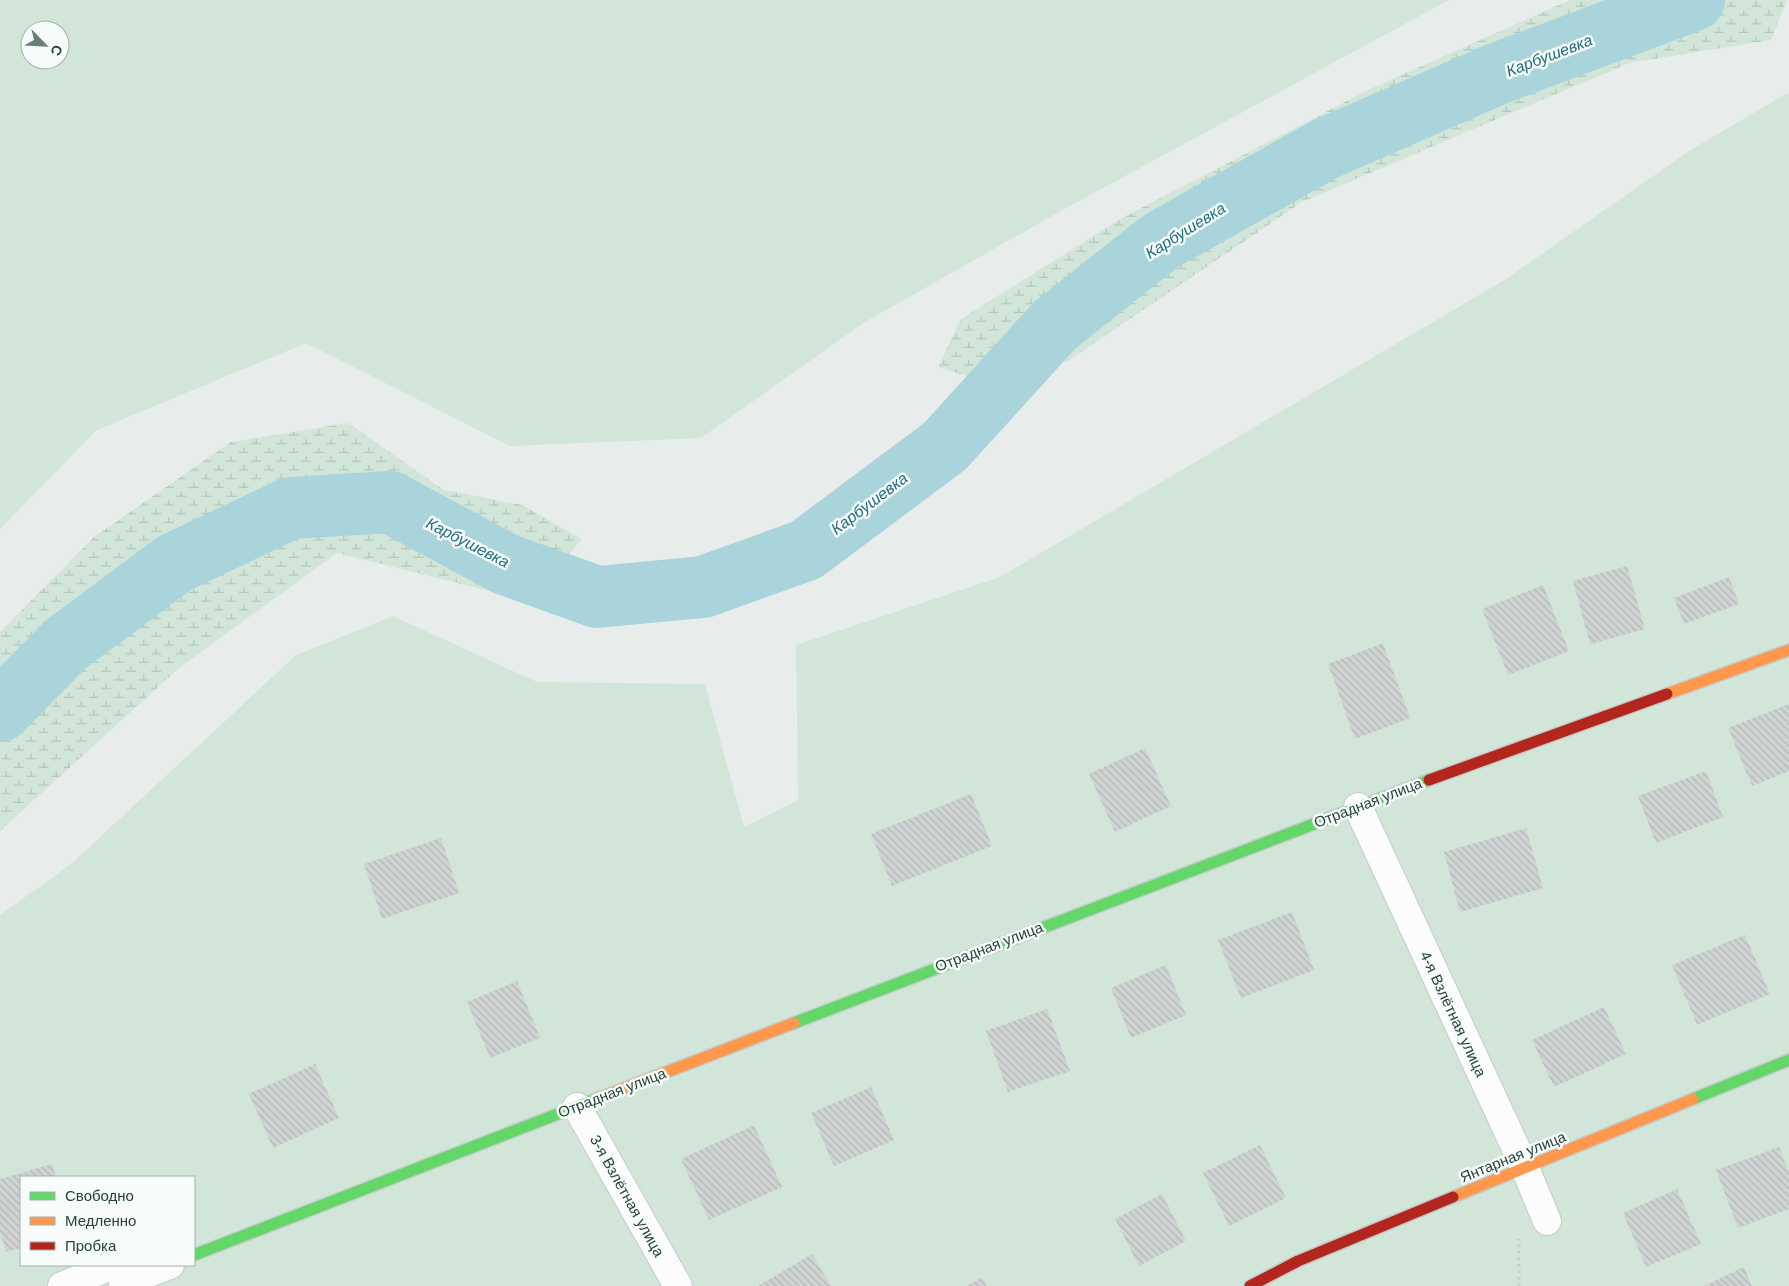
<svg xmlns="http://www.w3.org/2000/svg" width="1789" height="1286" font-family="Arial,sans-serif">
<defs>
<pattern id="wetland-marsh" width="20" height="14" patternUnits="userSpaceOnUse" patternTransform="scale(1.25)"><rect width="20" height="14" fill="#d1e6d8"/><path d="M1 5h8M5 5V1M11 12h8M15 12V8" fill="none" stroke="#b3c6ba"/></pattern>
<pattern id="building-back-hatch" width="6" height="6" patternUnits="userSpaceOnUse" patternTransform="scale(1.25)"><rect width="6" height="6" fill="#cfd4d2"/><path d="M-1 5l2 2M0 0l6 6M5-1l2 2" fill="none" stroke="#b2b7b5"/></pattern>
</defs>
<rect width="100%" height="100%" fill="#e8edeb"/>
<g fill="#d1e6d8" fill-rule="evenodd">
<path d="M0,0H1449L1068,207L865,322L701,438L510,446L306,343L97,430L0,529ZM30,30H60V60H30Z"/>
<path d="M1789,92V1286H0V915L71,864L296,655L393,616L537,682L705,684L744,827L798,800L796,645L1000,577L1506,279L1689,151ZM21,1177H194V1265H21Z"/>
</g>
<g fill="url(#wetland-marsh)">
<path d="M1570,0H1787L1771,40L1629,63L1302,202L1068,361L986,382L938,367L961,319L1122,218L1370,89Z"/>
<path d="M348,423L444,490L522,505L582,539L530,601L337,553L179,668L0,831V632L94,537L231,442Z"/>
</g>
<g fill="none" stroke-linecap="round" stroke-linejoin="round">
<path stroke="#a9d4db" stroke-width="62" d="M0,711L66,644L175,563L291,508L390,502L505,564L597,597L703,587L806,550L945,446L1055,325L1161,241L1325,149L1499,73L1694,0"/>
</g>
<g fill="url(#building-back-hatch)">
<path d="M1627,566L1645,629L1590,644L1573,581Z"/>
<path d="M1729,577L1739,604L1684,624L1674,598Z"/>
<path d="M1543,585L1569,651L1508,675L1482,609Z"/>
<path d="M1383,643L1410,718L1355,739L1328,664Z"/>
<path d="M1789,704V771L1752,786L1728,728Z"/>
<path d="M1145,748L1171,806L1115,832L1089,774Z"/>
<path d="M1706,771L1723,817L1656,843L1638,796Z"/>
<path d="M971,794L992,846L892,886L871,834Z"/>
<path d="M1526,828L1543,888L1460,912L1444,852Z"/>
<path d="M441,838L459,893L382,919L364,864Z"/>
<path d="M1292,912L1314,970L1241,998L1218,940Z"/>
<path d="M1745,935L1770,994L1697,1025L1672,965Z"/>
<path d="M1166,965L1186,1015L1131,1038L1111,988Z"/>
<path d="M517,981L540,1038L490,1058L467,1002Z"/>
<path d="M1604,1007L1626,1054L1554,1087L1532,1040Z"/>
<path d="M1047,1009L1070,1071L1008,1092L986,1031Z"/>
<path d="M315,1064L339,1118L273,1148L249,1094Z"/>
<path d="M871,1087L894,1140L834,1166L811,1113Z"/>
<path d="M754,1125L782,1187L709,1220L681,1159Z"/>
<path d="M1260,1145L1286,1198L1229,1226L1203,1173Z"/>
<path d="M1779,1147L1789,1173V1209L1738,1228L1716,1170Z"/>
<path d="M52,1164L56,1177H21V1248L6,1252L0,1233V1179Z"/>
<path d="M1677,1189L1701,1244L1646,1267L1623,1213Z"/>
<path d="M1162,1194L1186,1241L1139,1266L1115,1219Z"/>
<path d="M812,1254L831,1286H758Z"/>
<path d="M1744,1267L1752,1286H1704Z"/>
<path d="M982,1277L987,1286H967Z"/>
</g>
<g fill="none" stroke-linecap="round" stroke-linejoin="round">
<g stroke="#c5cac8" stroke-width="30">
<g id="street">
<path d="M1358,807L1525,1168L1547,1221"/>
<path d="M577,1107L678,1286"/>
<path d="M62,1286L114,1265L134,1286"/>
<path d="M123,1286L130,1280L170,1265"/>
</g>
</g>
<g stroke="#c3cbc8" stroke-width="14">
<g id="fast">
<path d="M794,1023L1429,780"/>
<path d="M1693,1099L1789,1060"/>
<path d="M194,1255L599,1098"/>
</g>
</g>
<g stroke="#c3cbc8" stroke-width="14">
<g id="slow">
<path d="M1667,694L1789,650"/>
<path d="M599,1098L794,1023"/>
<path d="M1453,1197L1693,1099"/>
</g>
</g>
<g stroke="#c3cbc8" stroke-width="14">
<g id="jam">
<path d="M1429,780L1667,694"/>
<path d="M1250,1286L1298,1261L1453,1197"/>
</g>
</g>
<path stroke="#c3ccca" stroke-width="3" stroke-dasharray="2.5 4" stroke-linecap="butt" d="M1519,1286V1239"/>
<use href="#street" stroke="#fcfcfc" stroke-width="28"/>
<use href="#fast" stroke="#63d668" stroke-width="11"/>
<use href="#slow" stroke="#ff974d" stroke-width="11"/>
<use href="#jam" stroke="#b3261e" stroke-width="11"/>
</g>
<g text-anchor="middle" stroke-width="5" stroke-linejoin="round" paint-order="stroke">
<g font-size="15" fill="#24423a" stroke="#f7fbf9">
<text transform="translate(1368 803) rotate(-21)" y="5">Отрадная улица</text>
<text transform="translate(989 947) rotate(-21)" y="5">Отрадная улица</text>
<text transform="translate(1453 1014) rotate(65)" y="5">4-я Взлётная улица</text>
<text transform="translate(612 1093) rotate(-21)" y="5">Отрадная улица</text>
<text transform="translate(1513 1157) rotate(-22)" y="5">Янтарная улица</text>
<text transform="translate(627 1196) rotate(61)" y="5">3-я Взлётная улица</text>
</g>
<g font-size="16" font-style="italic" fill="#1c6f80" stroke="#f7fbf9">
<text transform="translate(1549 55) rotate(-21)" y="6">Карбушевка</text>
<text transform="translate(1185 230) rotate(-32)" y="6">Карбушевка</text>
<text transform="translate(869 503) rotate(-37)" y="6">Карбушевка</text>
<text transform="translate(468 542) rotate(27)" y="6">Карбушевка</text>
</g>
</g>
<rect x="20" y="1176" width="175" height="90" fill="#f7fbf9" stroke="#a3b1ad"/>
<rect x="30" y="1192" width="25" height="8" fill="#63d668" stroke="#a3b1ad"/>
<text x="65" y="1201" font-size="15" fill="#24423a">Свободно</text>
<rect x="30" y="1217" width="25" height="8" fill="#ff974d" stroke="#a3b1ad"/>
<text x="65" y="1226" font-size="15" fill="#24423a">Медленно</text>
<rect x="30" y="1242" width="25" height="8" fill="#b3261e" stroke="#a3b1ad"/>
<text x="65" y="1251" font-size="15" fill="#24423a">Пробка</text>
<g transform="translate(45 45) rotate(114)"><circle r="24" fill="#f7fbf9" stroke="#a3b1ad"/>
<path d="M0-4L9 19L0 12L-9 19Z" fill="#697e78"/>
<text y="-8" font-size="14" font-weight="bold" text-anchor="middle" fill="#24423a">С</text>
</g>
</svg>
